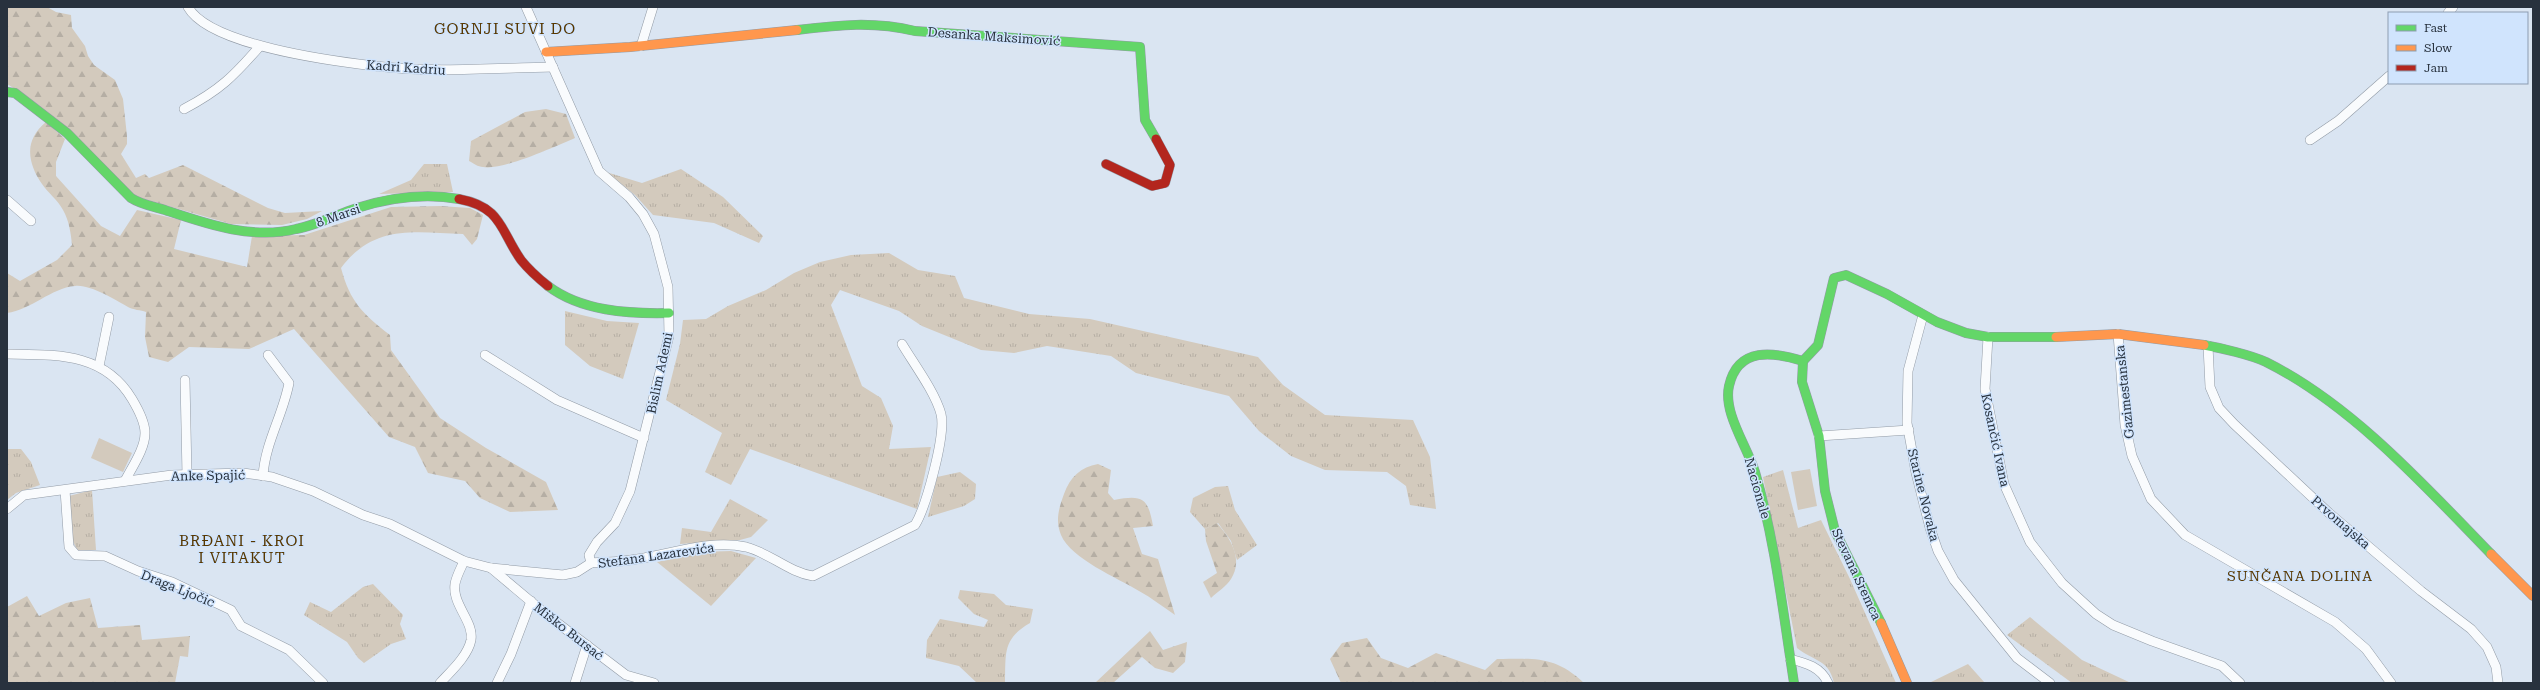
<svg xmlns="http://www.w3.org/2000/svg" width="2540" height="690" font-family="'Roboto Serif',serif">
<defs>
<pattern id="grass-tufts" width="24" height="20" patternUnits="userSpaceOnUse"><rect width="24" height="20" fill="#d3cabd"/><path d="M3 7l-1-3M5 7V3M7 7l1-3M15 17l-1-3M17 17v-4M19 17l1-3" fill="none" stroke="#b5aea4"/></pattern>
<pattern id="forest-firs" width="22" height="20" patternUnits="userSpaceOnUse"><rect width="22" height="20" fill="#d3cabd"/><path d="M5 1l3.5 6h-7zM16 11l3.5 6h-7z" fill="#b5aea4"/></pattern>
</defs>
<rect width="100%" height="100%" fill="#dae5f2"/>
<g fill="url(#grass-tufts)">
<path d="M424,164H447L453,192L379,194L411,180Z"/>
<path d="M681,169L723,197L763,236L759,243L714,223L653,215L635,195L606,172L642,183Z"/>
<path d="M889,253L918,270L955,276L964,298L1029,314L1090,319L1258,357L1283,385L1325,415L1413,420L1430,457L1436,509L1410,505L1406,486L1387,472L1325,470L1291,456L1259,431L1229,396L1136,373L1111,356L1047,346L1014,353L981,350L922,326L899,311L840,290L831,305L862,386L881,398L893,426L889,449L931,447L917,509L750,449L731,485L705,472L722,433L666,400L680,344L683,320L706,319L728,306L766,290L794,273L820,262L851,255Z"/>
<path d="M565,311L607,321L639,323L623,379L590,366L565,345Z"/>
<path d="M7,449H21L31,462L40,485L16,493L7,500Z"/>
<path d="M1783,470L1798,528L1821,520L1850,579L1896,683H1834C1829,659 1813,661 1797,648L1763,477Z"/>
<path d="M960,472L976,484L975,499L964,506L928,517L937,477Z"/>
<path d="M1228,486L1235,510L1257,545L1237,560L1231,541L1218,523L1205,529L1190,512L1193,498L1215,487Z"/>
<path d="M92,490L96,550H77L73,541L69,496Z"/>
<path d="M730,499L768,520L751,537L740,540L680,544L682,528L711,532Z"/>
<path d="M731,551L756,558L711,606L657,562L701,552Z"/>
<path d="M373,584L403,615L400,624L406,639L391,644L364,663L358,658L347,642L304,615L310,602L331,612L363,587Z"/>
<path d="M960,590L994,594L1006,605L1033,609L1030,623C1002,639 1006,654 1005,683H977L959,666L926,658L927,640L940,619L984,627L988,620L974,614L958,598Z"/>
<path d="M2030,617L2082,660L2131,683H2072L2007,635Z"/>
<path d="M1968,664L1985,683H1929Z"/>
</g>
<g fill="url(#forest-firs)">
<path d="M7,7H47L56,12L71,15L72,28L85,46L88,56L94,65L115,80L123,99L127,136V144L121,154L136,178L145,174L149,178L183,165L268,208L285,213L322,211L307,219L282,225L231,224L130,195L20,92L7,84Z"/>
<path d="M546,109L566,114L575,138C556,146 502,171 483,167C478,167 473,163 469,161L471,141L525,112Z"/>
<path d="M46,122L65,139L56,162V176L101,226L120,236L137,210L181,220L174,249L247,267L252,236L304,235L391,207L440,206L470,208L483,215L477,239L472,245L463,234C413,232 374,224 341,268C350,302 363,314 390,335L391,350L440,418L486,448L546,482L558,510L510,512L480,498L465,481L428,473L415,447L389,437L294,329L249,349L189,347L168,362L149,357L145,337L146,312C141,310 133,310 128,307C115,300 90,284 75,286C51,288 31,310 7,313V273L20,281L57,260L72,245C71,234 69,220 63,210C58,200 48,193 42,184C27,162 24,140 46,122Z"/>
<path d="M1098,464L1111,470L1108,493L1114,500C1142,495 1148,497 1153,526L1133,528L1142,554L1158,559L1175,615C1163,607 1152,598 1139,591C1118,578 1071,559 1061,535C1055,520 1059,508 1064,494C1070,477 1081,467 1098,464Z"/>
<path d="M1217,523C1230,538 1244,559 1231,579C1227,586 1217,592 1211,598L1203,582L1217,573L1206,541L1205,529Z"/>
<path d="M27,596L39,616L66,603L90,598L98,628L140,625L142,640L190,636L188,657L180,656L175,683H7V607Z"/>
<path d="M1150,631L1163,650L1187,642L1185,662L1173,673L1155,668L1142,657L1113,683H1095Z"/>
<path d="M1367,638L1381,658L1408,668L1436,653L1485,670L1497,659C1534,659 1554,655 1584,683H1341L1330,659L1342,643Z"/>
</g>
<g fill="#d3cabd">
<path d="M99,438L132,453L123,472L91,458Z"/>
<path d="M1810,469L1817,506L1798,510L1791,472Z"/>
</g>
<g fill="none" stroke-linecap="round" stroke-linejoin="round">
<g stroke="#929ba6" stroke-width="10">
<g id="street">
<path d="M188,7C209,45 332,61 375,66C433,73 494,68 553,67"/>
<path d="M526,7L599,171L629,197L643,214L654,234L668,287L669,336L630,491L615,523L597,542L589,555L591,563"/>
<path d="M2448,13L2453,7"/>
<path d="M641,46L653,7"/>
<path d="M184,109C220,90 234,76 260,46"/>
<path d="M2310,140L2338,121L2389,76"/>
<path d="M7,200L31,221"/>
<path d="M1923,315L1908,371L1907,423L1916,473L1930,528L1938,551L1954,580L2017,658L2050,683"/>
<path d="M2118,334L2125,425L2132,456L2151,499L2185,535L2335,622L2366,649L2391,683"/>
<path d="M1988,337L1985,389L2004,484L2030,542L2062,583L2096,614L2113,625L2152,641L2222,666L2240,683"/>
<path d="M2208,346L2210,387L2219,408L2234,424L2329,513L2421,591L2471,629L2487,647L2496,667L2498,683"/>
<path d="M7,354C56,355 104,352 132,399C138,409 145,422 145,433C145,449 132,467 125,481"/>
<path d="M485,355L557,400L644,438"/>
<path d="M99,366L109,317"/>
<path d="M185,380L187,475"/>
<path d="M1819,436L1909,430"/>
<path d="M263,476C265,443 283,415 289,383L268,355"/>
<path d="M65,490L69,547L76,555L105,556L138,571L172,582L231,610L241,626L289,650L323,683"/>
<path d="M7,509L24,495L172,475L243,473L272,477L313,491L363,515L390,524L464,561L491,568L563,575L577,572L591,563"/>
<path d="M591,563C606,562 622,562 637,559C672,554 710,539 746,547C770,553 788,572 813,576L915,525C926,507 946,435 941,414C935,392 914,364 902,344"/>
<path d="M491,568L547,615L626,675L654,683"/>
<path d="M1790,659C1806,663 1821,667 1828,683"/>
<path d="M440,683C450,672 468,656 471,640C474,621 452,605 455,584C456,577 461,568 464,561"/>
<path d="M497,683L511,654L531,601"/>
<path d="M575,683L587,645"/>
</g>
</g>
<g stroke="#929ba6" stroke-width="10">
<g id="fast">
<path d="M797,30C839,25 873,21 915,31L1140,47L1145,120L1156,139"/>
<path d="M7,92L15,93L67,133L131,198C142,205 153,206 165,210C207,224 252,240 296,229C317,225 336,215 357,208C389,198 425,193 459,199"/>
<path d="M548,286C581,311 628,314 669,313"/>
<path d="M2204,345C2221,348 2251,355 2266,362C2352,405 2424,485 2491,554"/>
<path d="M1803,361L1818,345L1834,278L1846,275L1887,294L1937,322L1966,333L1988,337H2056"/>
<path d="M1803,361L1802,382L1819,436L1825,491L1835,531L1881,623"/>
<path d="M1794,683C1783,612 1775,540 1755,472C1747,446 1723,413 1729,386C1738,346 1774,352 1803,361"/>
</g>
</g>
<g stroke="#929ba6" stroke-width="10">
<g id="slow">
<path d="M546,52L630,47L797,30"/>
<path d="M2056,337L2118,334L2204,345"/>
<path d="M2491,554L2533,596"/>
<path d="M1881,623L1907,683"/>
</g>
</g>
<g stroke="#929ba6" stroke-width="10">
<g id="jam">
<path d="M1106,164L1152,186L1165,183L1170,165L1156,139"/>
<path d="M459,199C502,207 500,230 521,260C529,270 538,278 548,286"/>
</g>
</g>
<use href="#street" stroke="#f9fbfd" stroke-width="9"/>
<use href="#fast" stroke="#63d668" stroke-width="9"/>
<use href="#slow" stroke="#ff974d" stroke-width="9"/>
<use href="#jam" stroke="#b3261e" stroke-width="9"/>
</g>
<g text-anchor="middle" stroke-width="3" stroke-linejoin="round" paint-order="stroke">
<g font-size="13" fill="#28323e" stroke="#d0e4fd">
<text transform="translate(994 36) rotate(4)" y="5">Desanka Maksimović</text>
<text transform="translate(406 67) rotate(4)" y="5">Kadri Kadriu</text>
<text transform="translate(338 215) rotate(-19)" y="5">8 Marsi</text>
<text transform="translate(659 373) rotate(-78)" y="5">Bislim Ademi</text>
<text transform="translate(2124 392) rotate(-96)" y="5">Gazimestanska</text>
<text transform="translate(1996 440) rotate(78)" y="5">Kosančić Ivana</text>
<text transform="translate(208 475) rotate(-1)" y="5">Anke Spajić</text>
<text transform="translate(1758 488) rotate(74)" y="5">Nacionale</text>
<text transform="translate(1924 495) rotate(76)" y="5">Starine Novaka</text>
<text transform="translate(2341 522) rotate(41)" y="5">Prvomajska</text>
<text transform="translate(656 555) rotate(-8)" y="5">Stefana Lazarevića</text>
<text transform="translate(1857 574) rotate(65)" y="5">Stevana Sremca</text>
<text transform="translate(178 588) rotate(22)" y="5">Draga Ljočic</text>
<text transform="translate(569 631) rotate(38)" y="5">Miško Bursać</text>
</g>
<g font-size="14" letter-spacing="1" fill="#573700" stroke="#d0e4fd">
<text x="2300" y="581">SUNČANA DOLINA</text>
</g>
<g font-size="15" letter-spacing="1" fill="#573700" stroke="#d0e4fd">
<text x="505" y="34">GORNJI SUVI DO</text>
<text x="242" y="546">BRĐANI - KROI<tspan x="242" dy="17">I VITAKUT</tspan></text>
</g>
</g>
<rect width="2540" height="690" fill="none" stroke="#28323e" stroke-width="16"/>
<rect x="2388" y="12" width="140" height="72" fill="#d0e4fd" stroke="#8d9db1"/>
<rect x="2396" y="25" width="20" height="6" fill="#63d668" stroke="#8d9db1"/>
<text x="2424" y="32" font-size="12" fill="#28323e">Fast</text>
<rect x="2396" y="45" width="20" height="6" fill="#ff974d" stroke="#8d9db1"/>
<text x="2424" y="52" font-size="12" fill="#28323e">Slow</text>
<rect x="2396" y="65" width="20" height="6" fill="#b3261e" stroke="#8d9db1"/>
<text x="2424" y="72" font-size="12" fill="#28323e">Jam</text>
</svg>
